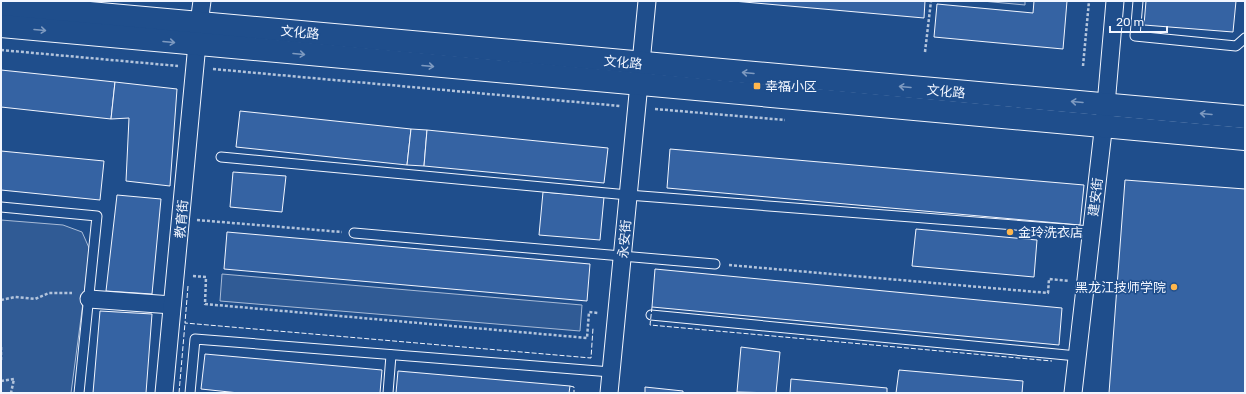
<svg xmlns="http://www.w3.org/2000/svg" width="1246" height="394" font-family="Rubik,'Noto Sans SC',sans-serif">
<rect width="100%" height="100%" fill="#1f4e8c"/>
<g fill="#305b95" stroke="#a8bbd7">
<path d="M982,1H1025V5Z"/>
<path d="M1,220L63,225L82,232L90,250L71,393H1Z"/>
<path d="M222,274L582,305L580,331L220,301Z"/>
</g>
<g fill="#3563a3" stroke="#f2f6ff">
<path d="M733,1H925L924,18Z"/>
<path d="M1034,1H1067L1063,49L934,37L937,4L1033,13Z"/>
<path d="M1146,1H1236L1233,32L1144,25Z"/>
<path d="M1,70L115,82L111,119L1,107Z"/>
<path d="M115,82L177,89L170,186L126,181L129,118L111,119Z"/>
<path d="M240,111L411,129L407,165L236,147Z"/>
<path d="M411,129L427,130L424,166L407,165Z"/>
<path d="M427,130L608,148L604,183L424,166Z"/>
<path d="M670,149L1084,185L1080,225L667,188Z"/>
<path d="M1,151L104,161L100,200L1,190Z"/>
<path d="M233,172L286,176L282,212L230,207Z"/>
<path d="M1125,180L1245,189V393H1109Z"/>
<path d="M543,192L604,197L600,240L539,235Z"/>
<path d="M117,195L161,199L152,294L106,291Z"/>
<path d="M916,229L1037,240L1034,277L912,266Z"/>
<path d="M227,232L590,264L587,301L224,269Z"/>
<path d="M655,269L1062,308L1059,345L652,307Z"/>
<path d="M100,311L152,314L146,393H93Z"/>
<path d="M741,347L780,352L776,393L737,392Z"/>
<path d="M205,354L382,370L380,393H239L201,389Z"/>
<path d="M899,370L1023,381L1022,393H896Z"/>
<path d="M398,371L570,386L569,393H396Z"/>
<path d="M791,379L887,388V393H790Z"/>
<path d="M645,387L683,391V393H645Z"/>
</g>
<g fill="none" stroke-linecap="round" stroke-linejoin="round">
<g stroke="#f2f6ff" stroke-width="11">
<g id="service">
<path d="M1138,1L1135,36L1236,46L1245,38"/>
<path d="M221,157L628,195L1091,231"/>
<path d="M1,207L97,216L79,393"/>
<path d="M354,233L715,264"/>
<path d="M651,315L1077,356"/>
<path d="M190,393L195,339L611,372"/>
<path d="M388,393L391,355"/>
</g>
</g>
<g stroke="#f2f6ff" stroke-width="19">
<g id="minor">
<path d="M199,23L202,1"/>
<path d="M89,299L172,305"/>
<path d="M164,393L197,44"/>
<path d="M609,393L647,1"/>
<path d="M1073,393L1106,105L1115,1"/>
</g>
</g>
<g stroke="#f2f6ff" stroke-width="24">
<g id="secondary">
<path d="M1,5L1245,117"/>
<path d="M1,26L1245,139"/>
</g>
</g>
<g stroke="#b3c4dc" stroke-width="2.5" stroke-dasharray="3 2" stroke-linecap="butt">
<path d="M1,50L178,66"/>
<path d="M925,52L931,1"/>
<path d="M1083,66L1089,1"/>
<path d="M213,69L620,106"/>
<path d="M655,109L785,120"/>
<path d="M197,220L342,232"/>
<path d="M729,265L1048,293L1049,279L1069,281"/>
<path d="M193,276L206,277L205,304L587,338L589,312L598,313"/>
<path d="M1,300L15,297L35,299L49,293H72"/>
<path d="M1,347V361"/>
<path d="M1,381L14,379L11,393"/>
</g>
<use href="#service" stroke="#1f4e8c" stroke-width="9"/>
<use href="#minor" stroke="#1f4e8c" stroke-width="17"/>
<use href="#secondary" stroke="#1f4e8c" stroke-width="22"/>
<g stroke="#f2f6ff" stroke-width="1" stroke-dasharray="5 2" stroke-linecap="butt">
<path d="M188,286L185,323L591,358L593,328"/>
<path d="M652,307L650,325L1052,361"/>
<path d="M570,386L574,387V393"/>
<path d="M179,393L185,323"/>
</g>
</g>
<defs><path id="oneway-shaft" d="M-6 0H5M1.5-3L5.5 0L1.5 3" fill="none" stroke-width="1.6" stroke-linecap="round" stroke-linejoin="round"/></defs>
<g stroke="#7e9ac0">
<use href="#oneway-shaft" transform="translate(40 30) rotate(5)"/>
<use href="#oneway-shaft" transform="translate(169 42) rotate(5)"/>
<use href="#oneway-shaft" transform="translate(299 54) rotate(5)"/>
<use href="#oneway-shaft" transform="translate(428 66) rotate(5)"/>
<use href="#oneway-shaft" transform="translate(748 73) rotate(-175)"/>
<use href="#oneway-shaft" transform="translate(905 87) rotate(-175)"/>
<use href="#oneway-shaft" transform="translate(1077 102) rotate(-175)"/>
<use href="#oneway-shaft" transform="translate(1206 114) rotate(-175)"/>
</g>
<g fill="#ffb74d" stroke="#1f4e8c" stroke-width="1.5">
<rect x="753" y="82" width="8" height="8" rx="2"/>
<circle cx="1010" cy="232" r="4"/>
<circle cx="1174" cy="287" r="4"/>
</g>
<g text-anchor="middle" stroke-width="3" stroke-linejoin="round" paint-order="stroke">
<g font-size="13" fill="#f2f6ff" stroke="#1f4e8c">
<text transform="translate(300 32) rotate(5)" y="5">文化路</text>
<text transform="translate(623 62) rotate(5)" y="5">文化路</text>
<text transform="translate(946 91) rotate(5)" y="5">文化路</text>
<text transform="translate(1095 197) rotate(-83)" y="5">建安街</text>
<text transform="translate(181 219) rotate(-85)" y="5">教育街</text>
<text transform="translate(624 239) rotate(-85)" y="5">永安街</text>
</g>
<g font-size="13" fill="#f2f6ff" stroke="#1f4e8c" text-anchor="start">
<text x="765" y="91">幸福小区</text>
<text x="1018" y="237">金玲洗衣店</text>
<text x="1166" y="292" text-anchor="end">黑龙江技师学院</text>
</g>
</g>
<rect width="1246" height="394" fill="none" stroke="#f2f6ff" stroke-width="4"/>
<path d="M1110 26v6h57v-6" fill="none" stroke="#f2f6ff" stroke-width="2"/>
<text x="1116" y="26" font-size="12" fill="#f2f6ff" stroke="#1f4e8c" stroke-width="3" paint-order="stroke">20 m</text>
</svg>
